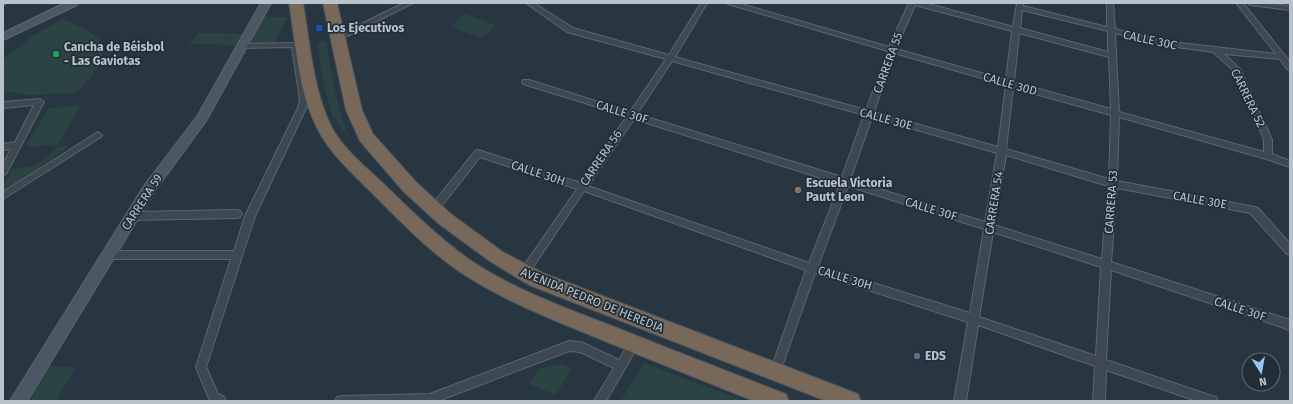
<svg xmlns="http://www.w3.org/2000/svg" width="1293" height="404" font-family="'Fira Sans',sans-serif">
<rect width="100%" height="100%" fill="#283641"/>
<g fill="#2b4443">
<path d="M465,14L496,25L482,38L451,27Z"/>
<path d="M264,17H287L275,43H251Z"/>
<path d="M63,19C75,25 93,31 101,42C111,56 86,84 76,93L29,95L3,91V60L31,37Z"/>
<path d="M199,33L242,34L236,45L189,44Z"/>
<path d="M326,41C332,75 337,108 350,140L332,115L325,90L317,43Z"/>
<path d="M80,106L58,145L25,147L49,108Z"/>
<path d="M69,146L5,191H3V186L12,169L36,166L58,147Z"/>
<path d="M644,363L744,401H621Z"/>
<path d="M560,364L572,368L556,395L529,384L539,369Z"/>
<path d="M47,366L76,367L56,401H25Z"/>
</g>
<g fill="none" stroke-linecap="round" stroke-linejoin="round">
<g stroke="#5b666f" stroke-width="2">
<g id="street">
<path d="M3,3H7L4,5Z"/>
<path d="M404,3H413L341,39H338L334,37Z"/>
<path d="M526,3H534L573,28L669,55L701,3H707L675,57L866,110L888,51L728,4L727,3H738L889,47L909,3H925L1013,27L1017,3H1023V6L1107,27V3H1113L1115,29L1162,41L1276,54L1236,3H1243L1290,62V70L1287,69L1280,59L1224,54L1240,69L1272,140V154L1290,161V167L1266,159L1119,117L1117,181L1255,207L1259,209L1290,244V255L1287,254L1250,213L1117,188L1111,262L1290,320V330L1111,270L1106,360L1212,396L1216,397L1218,401H1197L1106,370L1105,401H1093L1095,366L978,325L966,401H954L968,322L815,273L780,372L779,376L775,377L771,376L770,372L806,270L584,191L527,276L524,277L521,276L519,273L521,270L577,189L480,157L437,212H431L429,209L431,206L475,151L478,150L581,183L627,116L523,84L522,82L523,80H529L630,112L666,59L567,32ZM915,5L1012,31L1006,80L896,49ZM1022,10L1108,31V52L1020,28ZM1019,33L1109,57L1111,109L1014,82ZM1115,33L1162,45L1213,52L1233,70L1260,130L1264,140V152L1119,112ZM894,53L1006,85L998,147L874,112ZM672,61L864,115L842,177L637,114ZM1013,88L1111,115L1109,179L1006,149ZM872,117L997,153L985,222L850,180ZM634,119L840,184L809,263L588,186ZM1006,155L1108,186L1102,259L994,225ZM848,186L984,229L970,313L818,266ZM993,232L1101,267L1096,356L979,317Z"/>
<path d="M1247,3H1267L1290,6V10L1250,5Z"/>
<path d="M295,43L299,45L308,100L306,108L255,216L206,367L218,394L224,397L226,401H210L196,367L231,259H108L105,258L103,255L105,252L108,251H234L245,216L298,108L300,100L292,47L243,48L239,46L243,44Z"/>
<path d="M40,99L44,102L6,174L3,175V164L11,149L3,150V144L15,142L34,105L3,108V102Z"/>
<path d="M98,132L102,135L101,137L3,199V192Z"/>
<path d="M237,210L240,211L242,214L240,217L237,218L132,220L129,219L127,216L129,213L132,212Z"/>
<path d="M634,339L638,341L639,344L606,401H594L614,368L580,352L569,351L438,401H335L337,397L341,396L430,394L569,341L581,342L619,360L630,341Z"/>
</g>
</g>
<g stroke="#5b666f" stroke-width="2">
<g id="secondary">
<path d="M65,3H78L77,5L3,40V33Z"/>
<path d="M261,3H271L206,121L154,192L27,401H10L144,186L198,115Z"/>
</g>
</g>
<g stroke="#47535c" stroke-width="2">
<g id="highway">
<path d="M289,3H303C310,44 313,88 331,126C343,149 367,168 385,185C412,212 439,238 470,260C515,290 566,308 615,327C672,350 729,372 786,394L789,401H754C703,381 652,360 602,340C553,320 504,301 460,272C428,250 401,222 374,195C353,174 330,154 317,128C298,90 296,44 289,3Z"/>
<path d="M323,3H337L362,110L373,134L416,182L451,214L503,252L543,273L858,394L861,401H826L529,285L491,262L439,224L404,192L360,141L346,110Z"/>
</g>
</g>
<use href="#street" fill="#3d4851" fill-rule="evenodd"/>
<use href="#secondary" fill="#4b5764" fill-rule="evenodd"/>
<use href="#highway" fill="#77685a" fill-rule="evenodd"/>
</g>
<rect fill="#1a4fb4" stroke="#212d37" stroke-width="1.5" x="315" y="24" width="8" height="8" rx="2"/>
<circle fill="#2e9e5b" stroke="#212d37" stroke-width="1.5" cx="56" cy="54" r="4"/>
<circle fill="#8d6e63" stroke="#212d37" stroke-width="1.5" cx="798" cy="190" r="4"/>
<circle fill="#5c6f8a" stroke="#212d37" stroke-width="1.5" cx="917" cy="356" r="4"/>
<g text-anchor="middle" stroke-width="3.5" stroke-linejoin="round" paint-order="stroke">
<g font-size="12" font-weight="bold" fill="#bac3cb" stroke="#212d37" text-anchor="start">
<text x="327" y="32">Los Ejecutivos</text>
<text x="64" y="51">Cancha de Béisbol<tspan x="64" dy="14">- Las Gaviotas</tspan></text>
<text x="806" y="187">Escuela Victoria<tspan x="806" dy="14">Pautt Leon</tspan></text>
<text x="925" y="360">EDS</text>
</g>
<g font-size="12" fill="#bac3cb" stroke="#212d37">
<text transform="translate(1150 40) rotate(12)" y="4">CALLE 30C</text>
<text transform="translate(888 63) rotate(-70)" y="4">CARRERA 55</text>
<text transform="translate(1010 84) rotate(16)" y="4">CALLE 30D</text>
<text transform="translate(1248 98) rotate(64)" y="4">CARRERA 52</text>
<text transform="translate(622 112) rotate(17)" y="4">CALLE 30F</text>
<text transform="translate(886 119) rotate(15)" y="4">CALLE 30E</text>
<text transform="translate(601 158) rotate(-56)" y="4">CARRERA 56</text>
<text transform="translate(538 173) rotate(18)" y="4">CALLE 30H</text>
<text transform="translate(1200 200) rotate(10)" y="4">CALLE 30E</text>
<text transform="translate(142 202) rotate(-57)" y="4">CARRERA 59</text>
<text transform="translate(1111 202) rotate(-86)" y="4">CARRERA 53</text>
<text transform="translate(994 203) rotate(-81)" y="4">CARRERA 54</text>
<text transform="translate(931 209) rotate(17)" y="4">CALLE 30F</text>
<text transform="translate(845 278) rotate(17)" y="4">CALLE 30H</text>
<text transform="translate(592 300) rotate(22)" y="4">AVENIDA PEDRO DE HEREDIA</text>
<text transform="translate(1240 309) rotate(18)" y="4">CALLE 30F</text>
</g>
</g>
<rect width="1293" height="404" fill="none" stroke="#bac3cb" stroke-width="8"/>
<g transform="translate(1261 372) rotate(169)"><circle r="19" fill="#212d37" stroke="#5e6972"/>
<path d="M0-3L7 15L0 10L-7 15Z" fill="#97c6f3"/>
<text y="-6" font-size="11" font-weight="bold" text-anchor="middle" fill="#bac3cb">N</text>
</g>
</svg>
